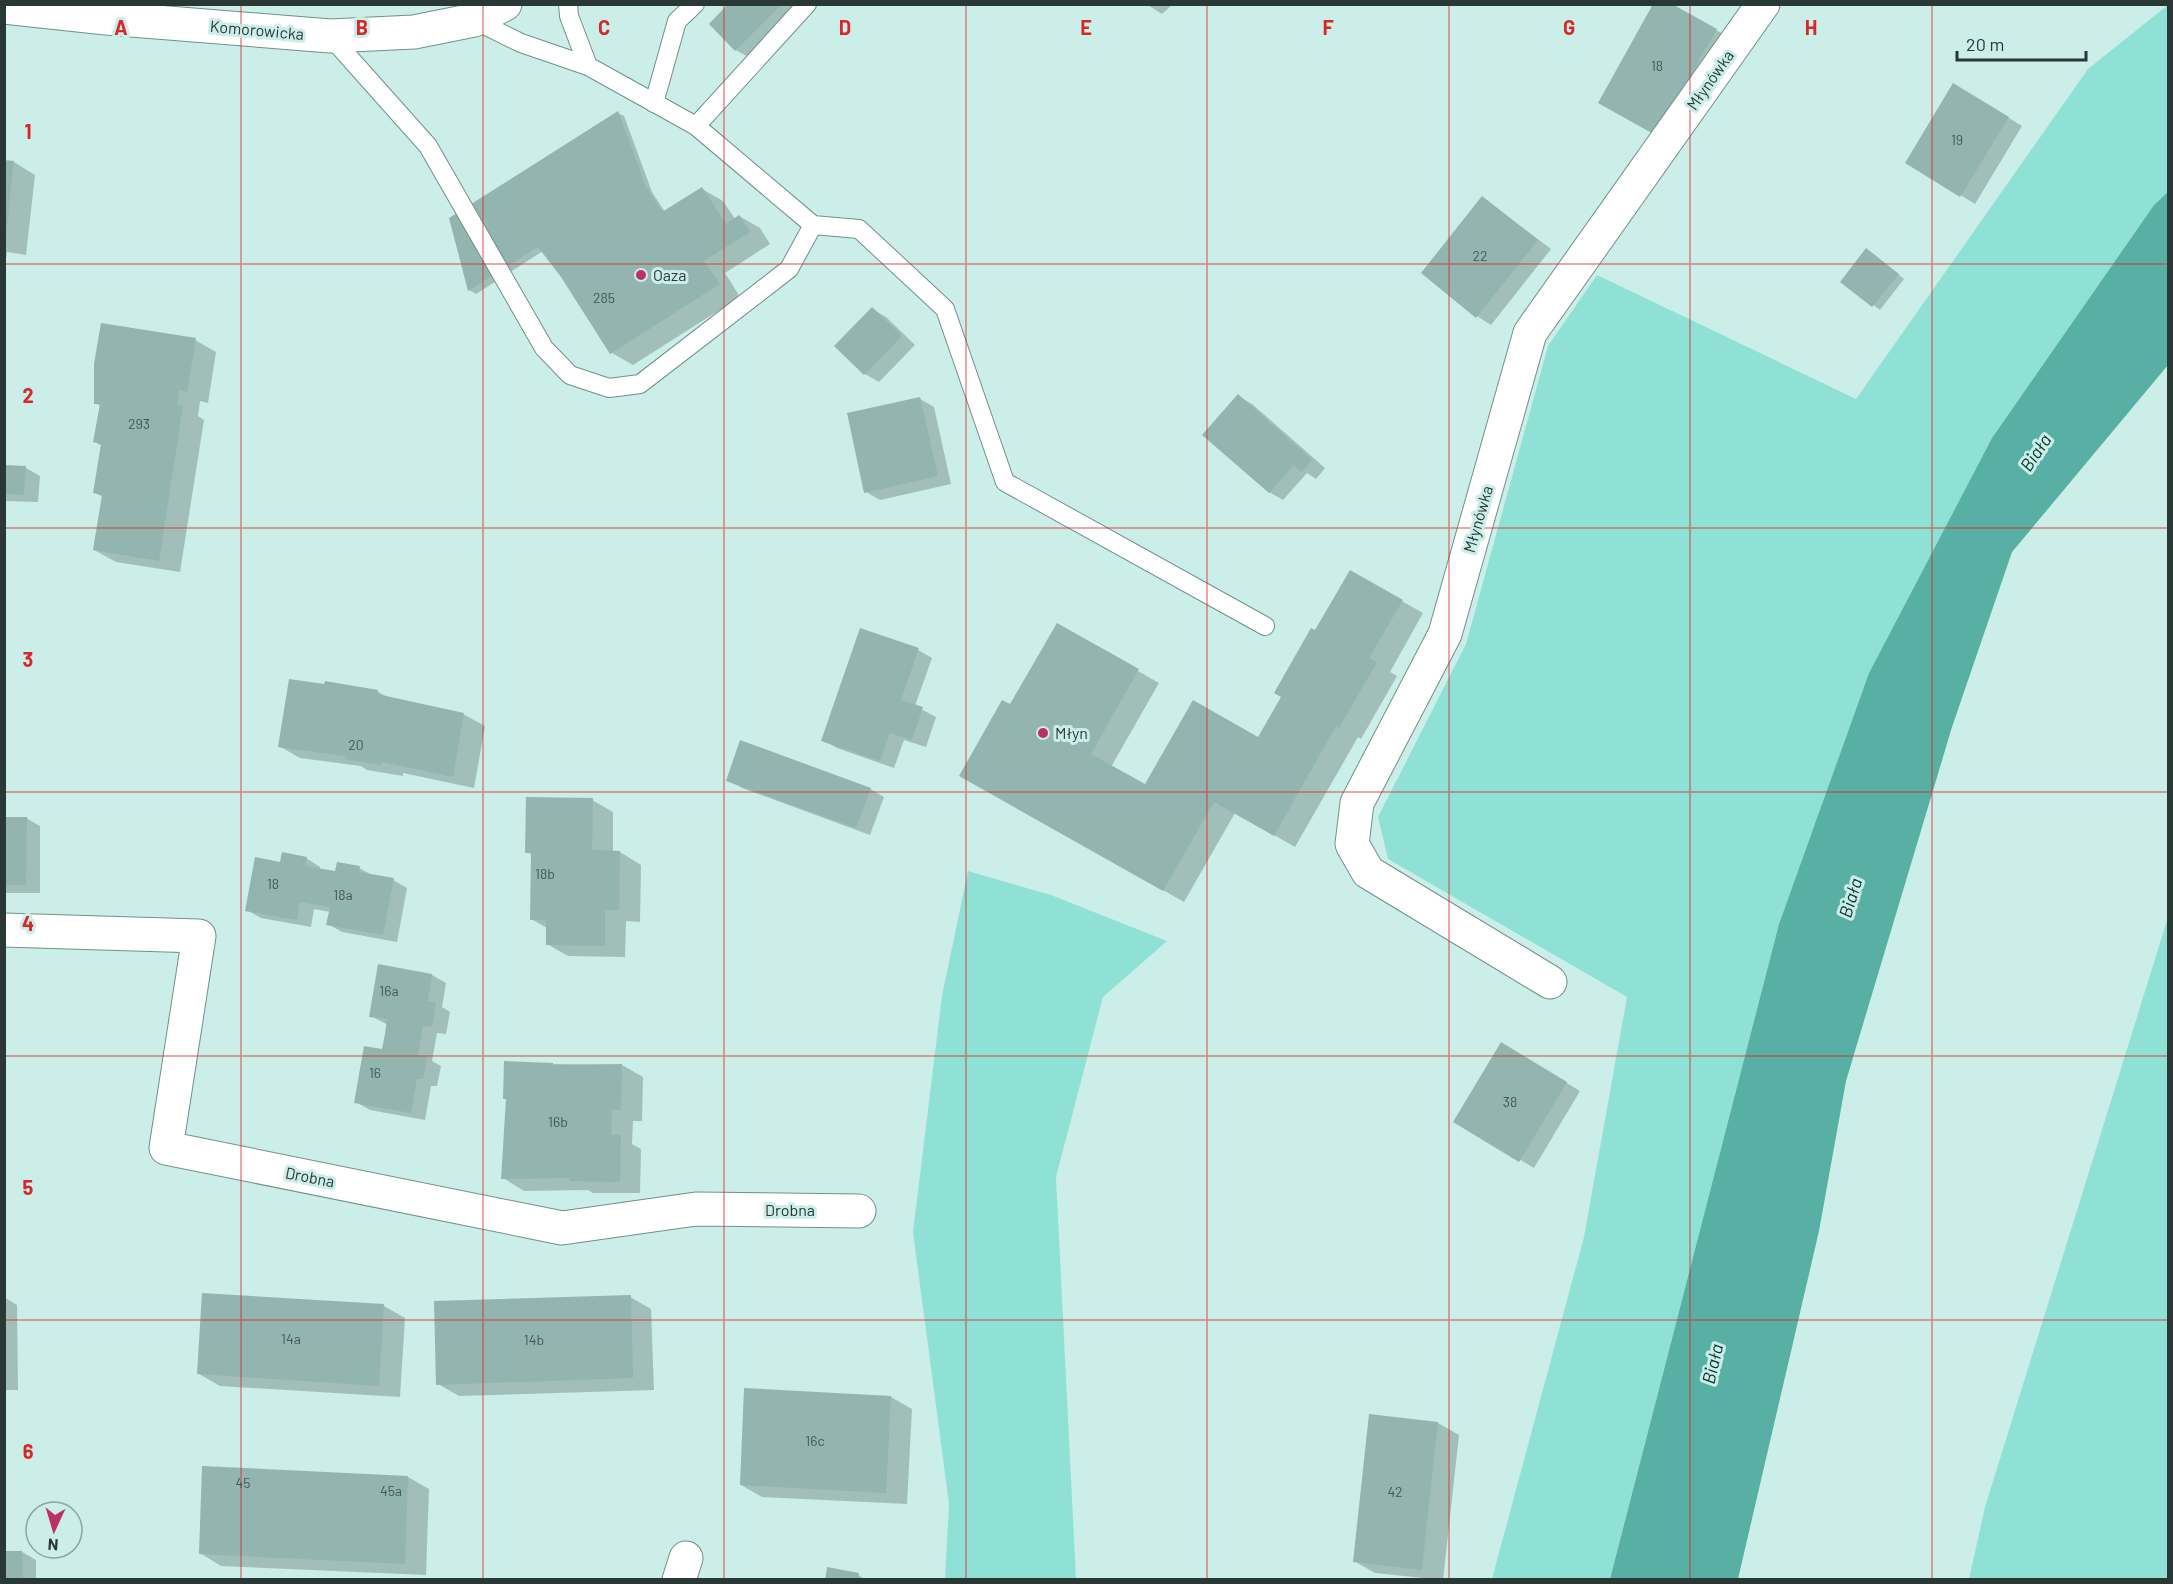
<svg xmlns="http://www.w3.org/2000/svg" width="2173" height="1584" font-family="Barlow,sans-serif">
<rect width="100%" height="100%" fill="#cbeee8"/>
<g fill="#90e1d5">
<path d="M2168,5V192L2154,205L1992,438L1869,673L1779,924L1610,1579H1492L1584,1237L1627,997L1388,859L1378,817L1466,644L1548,346L1597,275L1856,399L2088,69Z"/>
<path d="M968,871L1051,895L1167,941L1103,997L1056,1177L1076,1579H945L949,1504L913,1232L942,996Z"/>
<path d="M2168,917V1579H1969L1985,1507Z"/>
</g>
<path fill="#58afa3" d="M2168,192V365L2012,552L1952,727L1846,1081L1819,1231L1738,1579H1610L1779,924L1869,673L1992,438L2154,205Z"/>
<g fill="#0003">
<path d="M730,4H804L750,58L736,50Z"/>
<path d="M1146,4H1173L1162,14Z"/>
<path d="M1716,30L1737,42L1679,147L1621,115Z"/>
<path d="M1968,93L2022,126L1975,204L1907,162Z"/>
<path d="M618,113L624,116L652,192L665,212L702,189L723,201L735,219L739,216L760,228L770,244L725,273L740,297L633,365L612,353L562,276L543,251L476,294L469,290Z"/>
<path d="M4,161L14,162L35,175L26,255L7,252L4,270Z"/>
<path d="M1483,198L1551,249L1491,325L1477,316Z"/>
<path d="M1873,254L1904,279L1880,310L1842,281Z"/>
<path d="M872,309L886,317L915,345L879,382L865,374L836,346Z"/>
<path d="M195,340L216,352L208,403L200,401L198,416L204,420L180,572L116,562L94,550L103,497L94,492L102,446L95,442L101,406L95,403Z"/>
<path d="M1238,396L1252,404L1325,468L1316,479L1307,473L1283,500L1269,492Z"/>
<path d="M920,399L934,407L951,484L880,500L866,492Z"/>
<path d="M4,467L26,468L40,476L38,502L4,501Z"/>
<path d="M1350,572L1423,613L1390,672L1397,676L1361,739L1358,737L1295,847L1235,813L1184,902L961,775L1011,706L1057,625L1159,683L1111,767L1146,786L1258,739Z"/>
<path d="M918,650L932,658L915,706L936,717L926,747L904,740L894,768L837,748L823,740Z"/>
<path d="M377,691L387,697L463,714L485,726L474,788L403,773V776L367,770L361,766L300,758L279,746Z"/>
<path d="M728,780L870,789L884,797L870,835L742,788Z"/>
<path d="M592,800L613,812V852H620L641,865L640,922L626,921L625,957L568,956L547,944V928L531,919L533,855L527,852Z"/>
<path d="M4,818H26L40,826V893H4Z"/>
<path d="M306,858L320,867V870L337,873L359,868L374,876L393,880L407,888L397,942L342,932L328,924L330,912L314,909L311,927L261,918L247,910L282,863Z"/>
<path d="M380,966L432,975L446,983L442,1007L450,1012L446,1034L437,1033L432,1061L441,1066L437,1086H431L425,1120L370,1110L356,1102L383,1051L388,1025L371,1016Z"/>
<path d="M1502,1044L1580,1091L1534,1168L1455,1121Z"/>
<path d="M552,1064L622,1065L643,1077L642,1121H633L632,1144L641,1149L640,1193H593L588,1190L524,1191L503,1178L507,1100L504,1098Z"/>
<path d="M4,1297L17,1305L18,1390H4Z"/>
<path d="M630,1297L651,1309L654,1390L459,1396L438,1384Z"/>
<path d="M384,1306L405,1318L400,1397L220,1386L199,1374Z"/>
<path d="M746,1390L891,1397L912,1409L907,1504L762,1497L741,1485Z"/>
<path d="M1370,1416L1438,1423L1459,1435L1443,1580L1375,1573L1354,1561Z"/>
<path d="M408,1477L429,1489L426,1575L221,1566L200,1553Z"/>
<path d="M4,1552H22L36,1560V1580H4Z"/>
<path d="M858,1575L866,1580H826Z"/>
</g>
<g fill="#93b5af">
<path d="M728,4H782L735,51L709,24Z"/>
<path d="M1653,4H1672L1717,29L1657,136L1598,103Z"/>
<path d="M1953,83L2009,117L1960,197L1905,163Z"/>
<path d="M618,111L646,187L662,212L702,187L726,224L739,215L750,232L704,261L720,284L610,354L561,277L538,247L468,291L449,218Z"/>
<path d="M4,160L14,161L6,235H4Z"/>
<path d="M1482,196L1538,240L1476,318L1421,273Z"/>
<path d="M1866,248L1899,274L1872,307L1840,282Z"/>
<path d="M872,307L902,336L864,375L834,346Z"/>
<path d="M101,323L196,338L187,392L179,390L177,405L183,406L159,561L93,550L102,495L93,493L101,444L93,442L100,404H94V364Z"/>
<path d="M1238,394L1312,460L1301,472L1294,465L1269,493L1202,435Z"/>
<path d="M920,397L938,476L864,493L847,413Z"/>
<path d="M4,465L26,466L24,495L4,494Z"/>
<path d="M1350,570L1403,600L1369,658L1377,662L1339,728L1336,726L1274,836L1214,802L1163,891L959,776L1002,700L1010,704L1057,623L1139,669L1091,754L1145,784L1193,700L1258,737L1281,697L1274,693L1311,628L1315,630Z"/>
<path d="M860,628L919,648L901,700L923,707L912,740L890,733L880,761L821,741Z"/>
<path d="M289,679L324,684L325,681L378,690L377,694L464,713L453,777L382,762V765L345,759V756L278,747Z"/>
<path d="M740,740L871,788L856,828L726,781Z"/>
<path d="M526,797L593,798L592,850L620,851L619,910H605V946L546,945V920H530L531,853H525Z"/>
<path d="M4,817H27L26,885H4Z"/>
<path d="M282,852L307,857L305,866L335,871L337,862L360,866L359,872L394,878L383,935L326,925L330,907L300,902L297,920L245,911L255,857L280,862Z"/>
<path d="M378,964L432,974L428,1001L436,1002L432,1027L423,1026L418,1055L427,1057L423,1079H417L411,1113L354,1103L364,1046L382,1049L385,1034L387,1019L369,1017Z"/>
<path d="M1501,1042L1567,1082L1519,1162L1453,1122Z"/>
<path d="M504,1061L553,1063V1065L622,1064L621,1110H612L611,1135H621L620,1182L570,1181V1178L501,1179L506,1099H503Z"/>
<path d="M202,1293L384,1304L379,1386L197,1374Z"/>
<path d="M631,1295L633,1378L436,1385L434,1301Z"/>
<path d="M744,1388L891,1396L886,1493L740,1485Z"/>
<path d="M1369,1414L1438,1422L1422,1570L1353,1562Z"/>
<path d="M202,1466L408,1476L405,1564L199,1554Z"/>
<path d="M4,1551H22L23,1580H4Z"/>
<path d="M827,1567L859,1573L858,1580H825Z"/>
</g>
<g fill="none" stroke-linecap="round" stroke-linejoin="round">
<g stroke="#70918c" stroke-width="20">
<g id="lane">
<path d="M568,4L569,16L588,66L696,126L813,225L859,229L945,309L1005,482L1265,626"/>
<path d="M474,20L521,43L588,66"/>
<path d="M330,36L428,146L544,348L570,375L609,388L640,384L789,269L813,225"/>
<path d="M654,103L677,21L695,4"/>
<path d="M696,126L807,4"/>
</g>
</g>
<g stroke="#70918c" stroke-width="35">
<g id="street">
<path d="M4,930L199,936L166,1148L562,1228L696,1209L859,1211"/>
<path d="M1550,982L1368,872L1352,844L1357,803L1445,634L1530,333L1763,4"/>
<path d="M679,1580L686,1558"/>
</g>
</g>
<g stroke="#70918c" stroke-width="35">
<path id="secondary" d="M4,7L106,18L330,36L414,32L474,20L505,4"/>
</g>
<use href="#lane" stroke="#fff" stroke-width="18"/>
<use href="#street" stroke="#fff" stroke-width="33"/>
<use href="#secondary" stroke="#fff" stroke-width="33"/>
</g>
<path fill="none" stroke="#d62828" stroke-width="1.5" stroke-opacity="0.55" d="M241,4V1580M483,4V1580M724,4V1580M966,4V1580M1207,4V1580M1449,4V1580M1690,4V1580M1932,4V1580M4,264H2168M4,528H2168M4,792H2168M4,1056H2168M4,1320H2168"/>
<g fill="#bd3063" stroke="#cbeee8" stroke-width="2">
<circle cx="641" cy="275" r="6"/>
<circle cx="1043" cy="733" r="6"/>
</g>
<g text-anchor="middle" stroke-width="6" stroke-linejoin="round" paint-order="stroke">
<g font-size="14" fill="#445654">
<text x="1657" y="71">18</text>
<text x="1957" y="145">19</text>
<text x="1480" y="261">22</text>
<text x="604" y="303">285</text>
<text x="139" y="429">293</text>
<text x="356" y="750">20</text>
<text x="545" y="879">18b</text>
<text x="273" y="889">18</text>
<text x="343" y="900">18a</text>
<text x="389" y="996">16a</text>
<text x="375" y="1078">16</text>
<text x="1510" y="1107">38</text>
<text x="558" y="1127">16b</text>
<text x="291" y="1344">14a</text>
<text x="534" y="1345">14b</text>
<text x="815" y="1446">16c</text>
<text x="243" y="1488">45</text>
<text x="391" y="1496">45a</text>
<text x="1395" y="1497">42</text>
</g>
<g font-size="16" fill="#293735" stroke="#cbeee8">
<text transform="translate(257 30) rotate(5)" y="6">Komorowicka</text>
<text transform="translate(1710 80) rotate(-55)" y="6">Młynówka</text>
<text transform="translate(1478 519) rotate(-74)" y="6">Młynówka</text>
<text transform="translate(310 1177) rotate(11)" y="6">Drobna</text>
<text x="790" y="1216">Drobna</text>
</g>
<g font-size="16" fill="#293735" stroke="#cbeee8" text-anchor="start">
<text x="653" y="281">Oaza</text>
<text x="1055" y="739">Młyn</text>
</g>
<g font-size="18" font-style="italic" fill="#06322d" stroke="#cbeee8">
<text transform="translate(2036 453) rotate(-56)" y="6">Biała</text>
<text transform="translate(1851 898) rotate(-73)" y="6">Biała</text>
<text transform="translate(1713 1364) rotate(-77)" y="6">Biała</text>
</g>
</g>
<g font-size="20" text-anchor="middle" font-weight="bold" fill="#d62828" stroke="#cbeee8" stroke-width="6" stroke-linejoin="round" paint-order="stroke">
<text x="121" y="35">A</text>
<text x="362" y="35">B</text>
<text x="604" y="35">C</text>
<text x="845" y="35">D</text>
<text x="1086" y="35">E</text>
<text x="1328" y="35">F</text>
<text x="1569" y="35">G</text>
<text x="1811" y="35">H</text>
<text x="28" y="139">1</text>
<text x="28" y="403">2</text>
<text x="28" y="667">3</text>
<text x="28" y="931">4</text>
<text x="28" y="1195">5</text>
<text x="28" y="1459">6</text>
</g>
<rect width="2173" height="1584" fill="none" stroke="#293735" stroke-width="12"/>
<g transform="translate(54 1530) rotate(184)"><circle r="28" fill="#cbeee8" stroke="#8aa5a0" stroke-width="1.5"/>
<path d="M0-4.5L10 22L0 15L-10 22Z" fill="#bd3063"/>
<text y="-9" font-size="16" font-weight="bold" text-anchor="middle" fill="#293735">N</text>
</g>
<path d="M1957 51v9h129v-9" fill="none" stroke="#293735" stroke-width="3"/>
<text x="1966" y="51" font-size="18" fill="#293735" stroke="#cbeee8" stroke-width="4.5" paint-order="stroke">20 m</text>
</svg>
